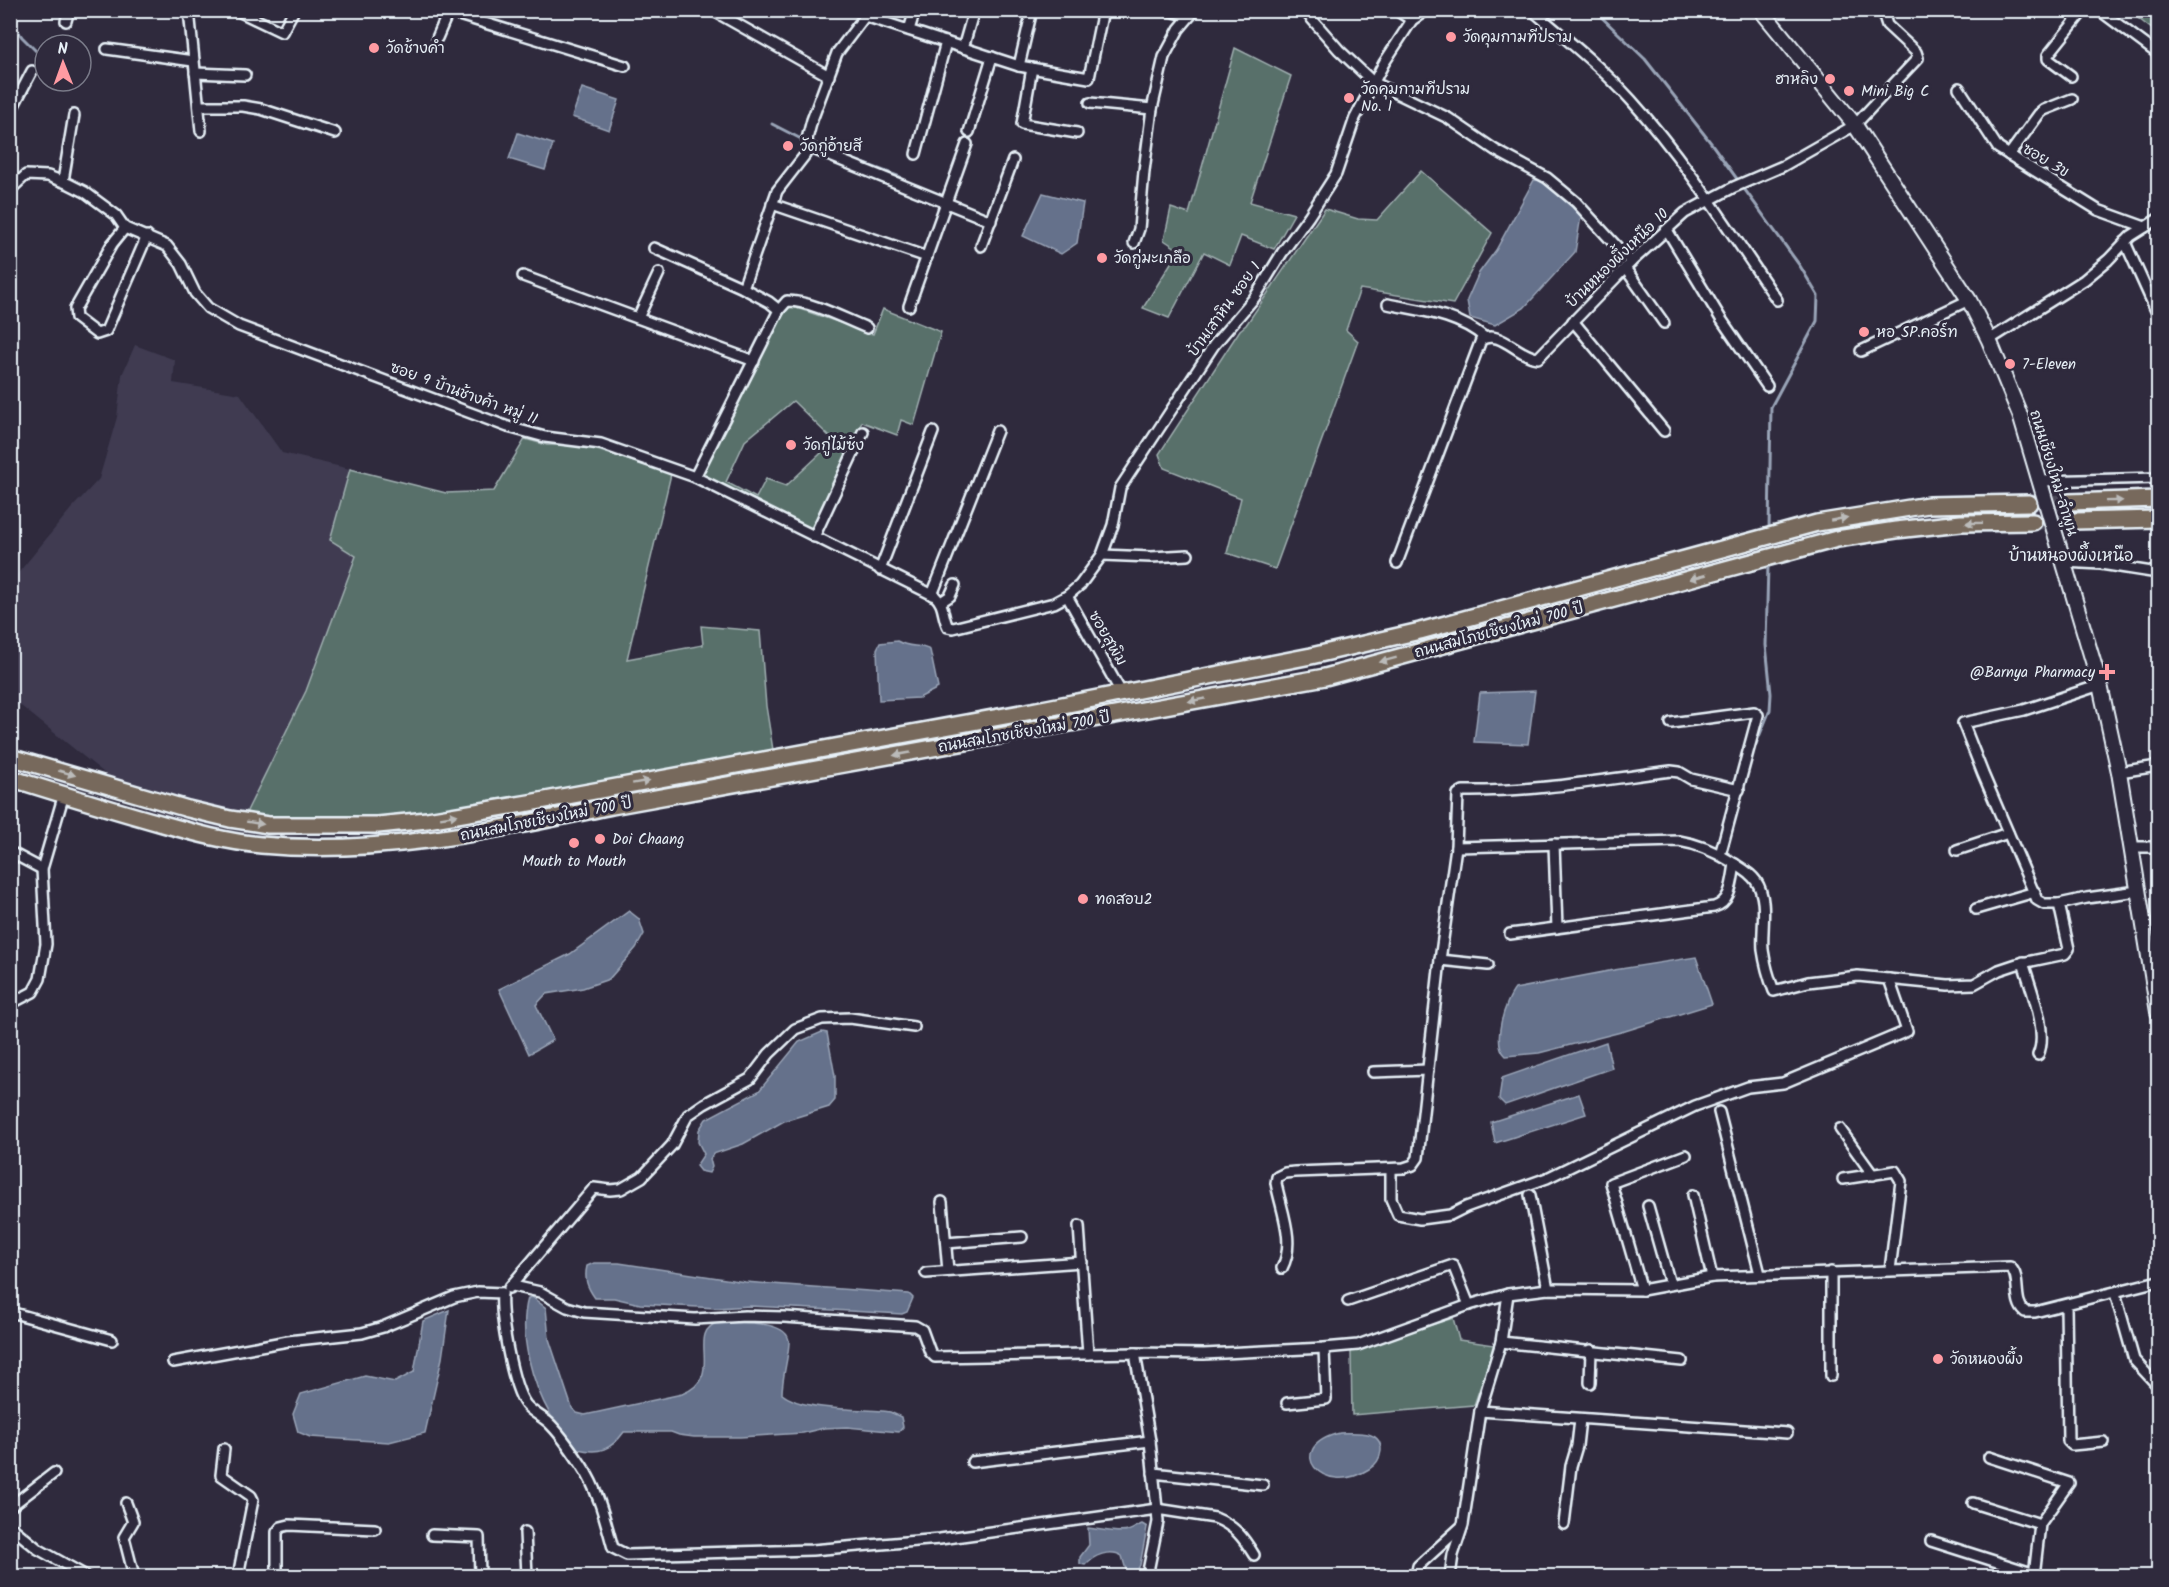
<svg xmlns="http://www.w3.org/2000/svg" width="2169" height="1587" font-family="Kalam,'Playpen Sans Thai',sans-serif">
<rect width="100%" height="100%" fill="#2f2a3d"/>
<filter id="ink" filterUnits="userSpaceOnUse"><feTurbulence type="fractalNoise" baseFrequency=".0167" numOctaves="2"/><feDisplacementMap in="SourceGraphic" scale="12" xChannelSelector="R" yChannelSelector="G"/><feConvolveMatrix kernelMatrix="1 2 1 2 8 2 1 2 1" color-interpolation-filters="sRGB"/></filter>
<g filter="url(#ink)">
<path fill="#3f3b51" d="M135,345L175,360L173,383L240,394L282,453L350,469L330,540L356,556L306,691L245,815L185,801L114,781L11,698L10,583L70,510L99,479L117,417L122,375Z"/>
<g fill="#596f6a" stroke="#a0b0b1" stroke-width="1.5" fill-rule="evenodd">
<path d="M2129,11H2158V34Z"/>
<path d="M1235,48L1291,76L1250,202L1294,214L1274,249L1241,236L1230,265L1204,252L1169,318L1143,308L1179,250L1164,240L1171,208L1189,214Z"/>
<path d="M1421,171L1492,233L1453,304L1360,289L1346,330L1358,341L1275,569L1227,553L1241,498L1164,468L1159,454L1240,330L1246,325L1325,209L1358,219L1377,220Z"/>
<path d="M788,305L873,334L883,309L941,332L914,425L901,420L897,435L862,422L812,530L701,474ZM793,401L834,441L786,486L766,479L756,498L726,482L745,441Z"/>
<path d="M525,439L547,445H582L671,474L627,659L703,645L701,626L760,631L766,706L773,750L428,813L367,820L245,815L306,691L356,556L330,540L350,469L446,493L494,491Z"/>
<path d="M1453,1318L1459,1340L1495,1345L1474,1405L1352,1415L1351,1351Z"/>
</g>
<g fill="#65718b" stroke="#99a4b7" stroke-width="1.5">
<path d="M582,88L619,100L609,130L572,117Z"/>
<path d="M518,133L553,144L545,170L509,159Z"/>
<path d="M1534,180L1547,181L1581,216L1575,252L1524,308L1495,325L1470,318L1467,300L1479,273L1496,250Z"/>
<path d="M1043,193L1083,203L1077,243L1061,254L1023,236Z"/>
<path d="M897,641C911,649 918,643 930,650L938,688L919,698L879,700L877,649L880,643Z"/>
<path d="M1535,691L1528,744L1474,742L1480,693Z"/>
<path d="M629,911L639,919L644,934L636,948L609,979L583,988L546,994L536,1005L553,1040L529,1054L499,989L570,954Z"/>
<path d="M1696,957L1712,1004L1625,1031L1539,1053L1506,1056C1491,1043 1505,1002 1515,989L1614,970Z"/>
<path d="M822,1032L827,1033L835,1076V1100L829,1107L784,1121L743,1144L713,1154L710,1159L712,1167L709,1173L700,1171L696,1166L704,1154L698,1142L699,1130L706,1119L759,1091L799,1042Z"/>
<path d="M1606,1042L1612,1068L1505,1105L1499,1099L1502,1078Z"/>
<path d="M1579,1094L1586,1114L1495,1143L1491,1122Z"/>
<path d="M594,1263H619L745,1282L909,1294L913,1298L907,1312L902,1314L814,1309L750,1306L717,1308L640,1304L614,1298H595C587,1287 584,1279 587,1266Z"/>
<path d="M532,1297L546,1308L549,1339L572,1408L577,1413L585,1415L682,1394C727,1376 684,1333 719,1322C736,1323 790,1319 789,1343C788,1360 782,1377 782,1394C804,1412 861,1408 890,1412L901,1417L903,1427L899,1432L847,1427L824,1428L803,1433L740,1437H694L679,1435L671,1432H624C611,1450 599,1454 578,1449C569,1438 558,1428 551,1416C532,1383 518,1335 528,1298Z"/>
<path d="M449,1310L442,1358L425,1433L389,1442L310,1437L298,1432L293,1414L301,1394L365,1376L395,1382L414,1372L423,1321Z"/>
<path d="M1340,1433C1355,1433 1382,1429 1381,1451C1380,1459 1376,1465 1369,1469C1322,1499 1281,1447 1340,1433Z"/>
<path d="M1142,1524L1147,1527L1146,1533L1140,1565L1135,1574L1126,1570L1122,1556C1110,1548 1093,1556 1085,1565L1080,1564V1557L1089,1545L1088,1528C1098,1529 1121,1534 1128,1531C1133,1529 1138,1526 1142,1524Z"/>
</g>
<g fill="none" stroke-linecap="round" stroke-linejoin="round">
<g stroke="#99a4b7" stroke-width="3">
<path d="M1594,10L1645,59L1711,143L1800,266L1818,296L1817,321L1771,407L1769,530"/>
<path d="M10,21L22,37L42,57"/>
<path d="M772,124L805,141"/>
<path d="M833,152L900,177"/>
<path d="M1756,744L1770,710L1771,694L1766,645L1768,564"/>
</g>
<g stroke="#4b4859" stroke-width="15" stroke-dasharray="15 8" stroke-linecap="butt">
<path d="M2029,503L2069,502"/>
<path d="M2033,522L2075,521"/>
</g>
<g stroke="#e8f1f8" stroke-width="14">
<g id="street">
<path d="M189,10L201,131"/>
<path d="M236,10L282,32L294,10"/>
<path d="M712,10L829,76"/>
<path d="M1166,10L1190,16"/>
<path d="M1304,10L1339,50L1373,82L1448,118L1495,150L1547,178L1576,202L1631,262"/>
<path d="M1396,10L1412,20"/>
<path d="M1532,10C1566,39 1601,67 1631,100C1686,161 1731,233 1777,300"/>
<path d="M2099,10L2158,54"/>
<path d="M449,12L625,66"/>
<path d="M865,16L1019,66L1089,78L1103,10"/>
<path d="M66,21L69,10"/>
<path d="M909,30L915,10"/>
<path d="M437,38L449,10"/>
<path d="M963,48L974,10"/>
<path d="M107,49L193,61"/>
<path d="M1019,66L1032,10"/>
<path d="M1032,68L1022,124L1077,133"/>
<path d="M195,73L245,75"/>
<path d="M2071,76L2048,59V55L2084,10"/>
<path d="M1959,88L1998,148L2098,210L2145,227"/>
<path d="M1090,103L1152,109"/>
<path d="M200,106H243L261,109L335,133"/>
<path d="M10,113L32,71"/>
<path d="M969,132L992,57"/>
<path d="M808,147L991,221"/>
<path d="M916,154L946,42"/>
<path d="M2009,155L2039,114L2044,110L2072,99"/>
<path d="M63,181L74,115"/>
<path d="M10,190L26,175L48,176L69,184L85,192L116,215L125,228L167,246L181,264L195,293L208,308L239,326L508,427L545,437L601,444L695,477L935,596C945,605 942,616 948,627L953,628L1054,603L1067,596L1080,585L1102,555L1113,525L1120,488L1214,345L1255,297L1282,253L1309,216L1336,174L1355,118L1384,63L1412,20L1427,10"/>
<path d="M772,204L927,257"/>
<path d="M125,228L112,244L75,309L76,318L97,334L106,331L147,236"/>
<path d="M1667,230L1721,319L1767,386"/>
<path d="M2125,242L2158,315"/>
<path d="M1134,243L1139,229L1144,171L1152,109L1164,57L1179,29L1195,10"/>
<path d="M981,246L1013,160"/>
<path d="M654,248L743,288"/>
<path d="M1625,268L1664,323"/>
<path d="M523,276L754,361"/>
<path d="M1388,304C1421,311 1457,314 1484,337"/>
<path d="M909,306L967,144"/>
<path d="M779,310L787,301C812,301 844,319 867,328"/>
<path d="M638,318L659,273"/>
<path d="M1573,321L1664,431"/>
<path d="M1989,340L2084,280L2108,260L2131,236L2158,219"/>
<path d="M1861,351L1969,300"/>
<path d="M695,477L779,310L769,302L743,288L777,191L805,155L808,147L807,139L812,120L837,53L865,16L866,10"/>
<path d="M2041,481L2158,478"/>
<path d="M814,537L863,432"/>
<path d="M1102,555L1151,557L1188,555"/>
<path d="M2064,562L2101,564L2158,573"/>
<path d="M1397,563L1481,340C1499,328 1519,357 1538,358L1631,262L1685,213L1734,187L1783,166L1855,125L1918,58L1916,52L1887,25L1885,19L1889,10"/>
<path d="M880,570L933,432"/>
<path d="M932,595L997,431"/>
<path d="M1067,596L1122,694"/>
<path d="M941,602L950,596L955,585"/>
<path d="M2100,685L2024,710L1963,723L1983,774L2037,900L2044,904H2059L2087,898L2138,891"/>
<path d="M1671,723L1754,712L1758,715L1720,855"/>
<path d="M2119,772L2158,766"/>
<path d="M1554,844L1557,928"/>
<path d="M1456,847L1679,841C1698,844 1714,851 1730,861C1739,867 1750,872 1756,881C1769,900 1761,929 1763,950C1765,964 1769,978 1774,991L1808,982L1858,976L1948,985L1974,984L1999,970L2017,964L2065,954L2069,949L2059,904"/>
<path d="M2130,847H2158"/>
<path d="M1957,850L2008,833"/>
<path d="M10,852L42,869"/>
<path d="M1976,909L2035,892"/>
<path d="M1510,934L1714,907C1732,902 1732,880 1735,864"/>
<path d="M1440,960L1488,965"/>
<path d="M2023,962C2030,987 2049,1031 2038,1055"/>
<path d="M10,1004L33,992L40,979L46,944L42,869L64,794"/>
<path d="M1373,1072L1428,1070"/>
<path d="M1719,1112L1760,1274"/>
<path d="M1840,1129L1873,1175"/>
<path d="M1391,1169V1199L1398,1215L1420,1219L1450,1215L1466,1207L1547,1178L1695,1106L1748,1087L1783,1083L1907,1031L1889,979"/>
<path d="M1843,1179L1895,1171L1901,1181L1890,1270"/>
<path d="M1530,1195L1548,1289"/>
<path d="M1693,1195L1712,1277"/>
<path d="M942,1202L948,1271"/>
<path d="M1648,1206L1670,1284"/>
<path d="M1079,1226L1088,1354"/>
<path d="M946,1243L1022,1237"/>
<path d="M1282,1268C1296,1242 1281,1210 1276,1183L1277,1177L1285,1173L1295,1172L1404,1168L1413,1165L1418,1158L1440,960L1456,847L1458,794L1463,791C1534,792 1601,780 1671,771L1679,772L1691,779L1739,790"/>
<path d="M926,1273L1082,1262"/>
<path d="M513,1286L540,1292L567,1307L584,1312L695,1319L745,1316L784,1317L915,1326L922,1330L930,1352L935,1357L1135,1353L1204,1354L1324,1348L1358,1345L1469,1305L1508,1294L1548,1289L1642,1290L1712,1277L2010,1267C2022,1277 2012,1301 2025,1312H2035L2158,1281"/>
<path d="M509,1288L594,1188L610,1190L621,1189L642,1177L672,1145L688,1115L704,1104L750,1079L769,1054L795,1029L822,1019L850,1018L914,1027"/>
<path d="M1642,1290L1611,1183L1686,1155"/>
<path d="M502,1293C500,1316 512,1387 526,1405C532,1412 541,1416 548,1422C561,1434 572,1451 582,1466C598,1490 605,1519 613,1548L627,1555L812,1550L940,1539L1157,1509L1215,1518C1235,1526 1243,1537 1254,1555"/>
<path d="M2115,1293L2134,1360L2158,1386"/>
<path d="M1348,1301L1453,1265L1469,1305"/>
<path d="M2066,1305L2068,1441L2072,1445L2104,1442"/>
<path d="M10,1312L112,1340"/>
<path d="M1501,1342L1682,1361"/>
<path d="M1135,1353L1150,1441L1157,1509L1158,1522L1147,1576"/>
<path d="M173,1362L288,1341L362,1333L383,1327L454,1297L478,1292L502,1293"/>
<path d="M1831,1376V1272"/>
<path d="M1590,1383L1591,1350"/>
<path d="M1287,1403L1326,1399L1324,1348"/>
<path d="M1480,1411L1787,1433"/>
<path d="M224,1449L221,1475L251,1496L253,1500L238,1576"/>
<path d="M1989,1457L2069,1483L2040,1524L2034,1576"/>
<path d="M972,1462L1150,1441"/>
<path d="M1153,1473L1263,1485"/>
<path d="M126,1503L133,1522L124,1537L134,1576"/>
<path d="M1973,1503L2040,1524"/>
<path d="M10,1507L54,1473"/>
<path d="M1564,1524L1571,1466L1577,1446L1580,1419"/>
<path d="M10,1526L38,1549L86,1576"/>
<path d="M525,1532L527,1576"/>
<path d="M432,1535L479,1537L480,1576"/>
<path d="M1931,1541L2035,1574"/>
<path d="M277,1576V1532L281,1527L289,1525L375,1529"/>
<path d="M1416,1576L1418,1566L1461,1527"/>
<path d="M1450,1576L1453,1555L1463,1525L1480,1411L1501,1342L1508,1294"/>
</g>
</g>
<g stroke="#e8f1f8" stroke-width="18">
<path id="secondary" d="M1761,10L1855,125L1969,300L1989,340L2020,415L2100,685L2119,772L2158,1012"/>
</g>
<g stroke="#e8f1f8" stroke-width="20">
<g id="primary">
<path d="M2069,502L2158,499"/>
<path d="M2075,521L2158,519"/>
<path d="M10,757L188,809L230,819L268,825H378L427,820L529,803L1032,711L1311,656L1420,631L1817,523L1928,505L2029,503"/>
<path d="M10,778C61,794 112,810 163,824C195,833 228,842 261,845C380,856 496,830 612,806L1325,677L1837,539L1896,530L1961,523L2033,522"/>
</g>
</g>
<use href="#street" stroke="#2f2a3d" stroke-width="9"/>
<use href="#secondary" stroke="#2f2a3d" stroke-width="14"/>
<use href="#primary" stroke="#77695c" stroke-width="15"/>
</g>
<defs><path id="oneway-solid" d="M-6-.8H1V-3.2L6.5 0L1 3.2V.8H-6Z" transform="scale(1.5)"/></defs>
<g fill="#bbbbba">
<use href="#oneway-solid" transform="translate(2114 501) rotate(-1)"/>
<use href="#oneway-solid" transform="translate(1839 519) rotate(-10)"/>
<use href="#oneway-solid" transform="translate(1974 523) rotate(179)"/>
<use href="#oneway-solid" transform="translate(1698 577) rotate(165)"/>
<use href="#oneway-solid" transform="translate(1388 660) rotate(165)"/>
<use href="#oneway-solid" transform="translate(1197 700) rotate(170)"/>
<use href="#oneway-solid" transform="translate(902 754) rotate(170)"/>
<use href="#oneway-solid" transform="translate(67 773) rotate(16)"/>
<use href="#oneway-solid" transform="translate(641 782) rotate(-10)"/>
<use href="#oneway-solid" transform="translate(449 816) rotate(-9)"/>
<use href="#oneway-solid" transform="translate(255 823) rotate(9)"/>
</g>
</g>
<g fill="#ff9aa2" stroke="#2f2a3d" stroke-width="2">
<circle cx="1451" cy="37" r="6"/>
<circle cx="374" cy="48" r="6"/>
<circle cx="1830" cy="79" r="6"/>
<circle cx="1849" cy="91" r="6"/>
<circle cx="1349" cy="98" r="6"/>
<circle cx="788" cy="146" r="6"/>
<circle cx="1102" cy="258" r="6"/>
<circle cx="1864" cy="332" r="6"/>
<circle cx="2010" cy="364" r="6"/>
<circle cx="791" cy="445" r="6"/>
<path d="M2104 663h6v6h6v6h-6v6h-6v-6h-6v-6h6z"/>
<circle cx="600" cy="839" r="6"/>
<circle cx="574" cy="843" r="6"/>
<circle cx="1083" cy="899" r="6"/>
<circle cx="1938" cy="1359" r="6"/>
</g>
<g text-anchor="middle" stroke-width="6" stroke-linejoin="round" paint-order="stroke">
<g font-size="15" fill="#e8f1f8" stroke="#2f2a3d" text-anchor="start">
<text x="1463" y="42">วัดคุมกามทีปราม</text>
<text x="386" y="53">วัดช้างคำ</text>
<text x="1818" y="84" text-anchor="end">ฮาหลิง</text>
<text x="1361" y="94">วัดคุมกามทีปราม<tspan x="1361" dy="17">No. 1</tspan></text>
<text x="1861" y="96">Mini Big C</text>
<text x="800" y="151">วัดกู่อ้ายสี</text>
<text x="1114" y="263">วัดกู่มะเกลือ</text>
<text x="1876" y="337">หอ SP.คอร์ท</text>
<text x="2022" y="369">7-Eleven</text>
<text x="803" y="450">วัดกู่ไม้ซ้ง</text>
<text x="2095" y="677" text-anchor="end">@Barnya Pharmacy</text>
<text x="612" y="844">Doi Chaang</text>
<text x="574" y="866" text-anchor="middle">Mouth to Mouth</text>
<text x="1095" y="904">ทดสอบ2</text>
<text x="1950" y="1364">วัดหนองผึ้ง</text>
</g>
<g font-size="15" fill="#e8f1f8" stroke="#2f2a3d">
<text transform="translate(2046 160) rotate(31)" y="5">ซอย 3ข</text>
<text transform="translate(1617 258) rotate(-44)" y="5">บ้านหนองผึ้งเหนือ 10</text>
<text transform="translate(1224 309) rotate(-54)" y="5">บ้านเสาหิน ซอย 1</text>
<text transform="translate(464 393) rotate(20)" y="5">ซอย 9 บ้านช้างค้า หมู่ 11</text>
<text transform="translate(2054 473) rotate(73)" y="5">ถนนเชียงใหม่-ลำพูน</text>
<text transform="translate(1499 630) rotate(-15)" y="5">ถนนสมโภชเชียงใหม่ 700 ปี</text>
<text transform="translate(1108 638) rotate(60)" y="5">ซอยสุพิม</text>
<text transform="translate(1024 732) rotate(-10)" y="5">ถนนสมโภชเชียงใหม่ 700 ปี</text>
<text transform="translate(546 819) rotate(-11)" y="5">ถนนสมโภชเชียงใหม่ 700 ปี</text>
</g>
<g font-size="16" fill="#e8f1f8" stroke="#2f2a3d">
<text x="2071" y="561">บ้านหนองผึ้งเหนือ</text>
</g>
</g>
<rect width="2169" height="1587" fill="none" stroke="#2f2a3d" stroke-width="36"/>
<rect x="18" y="18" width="2133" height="1551" fill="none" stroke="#e8f1f8" stroke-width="2" filter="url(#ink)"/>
<g transform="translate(63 63) rotate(359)"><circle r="28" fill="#2f2a3d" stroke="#797a88" stroke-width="1.5"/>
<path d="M0-4.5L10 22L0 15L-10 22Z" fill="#ff9aa2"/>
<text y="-9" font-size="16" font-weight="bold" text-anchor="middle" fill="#e8f1f8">N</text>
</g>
</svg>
